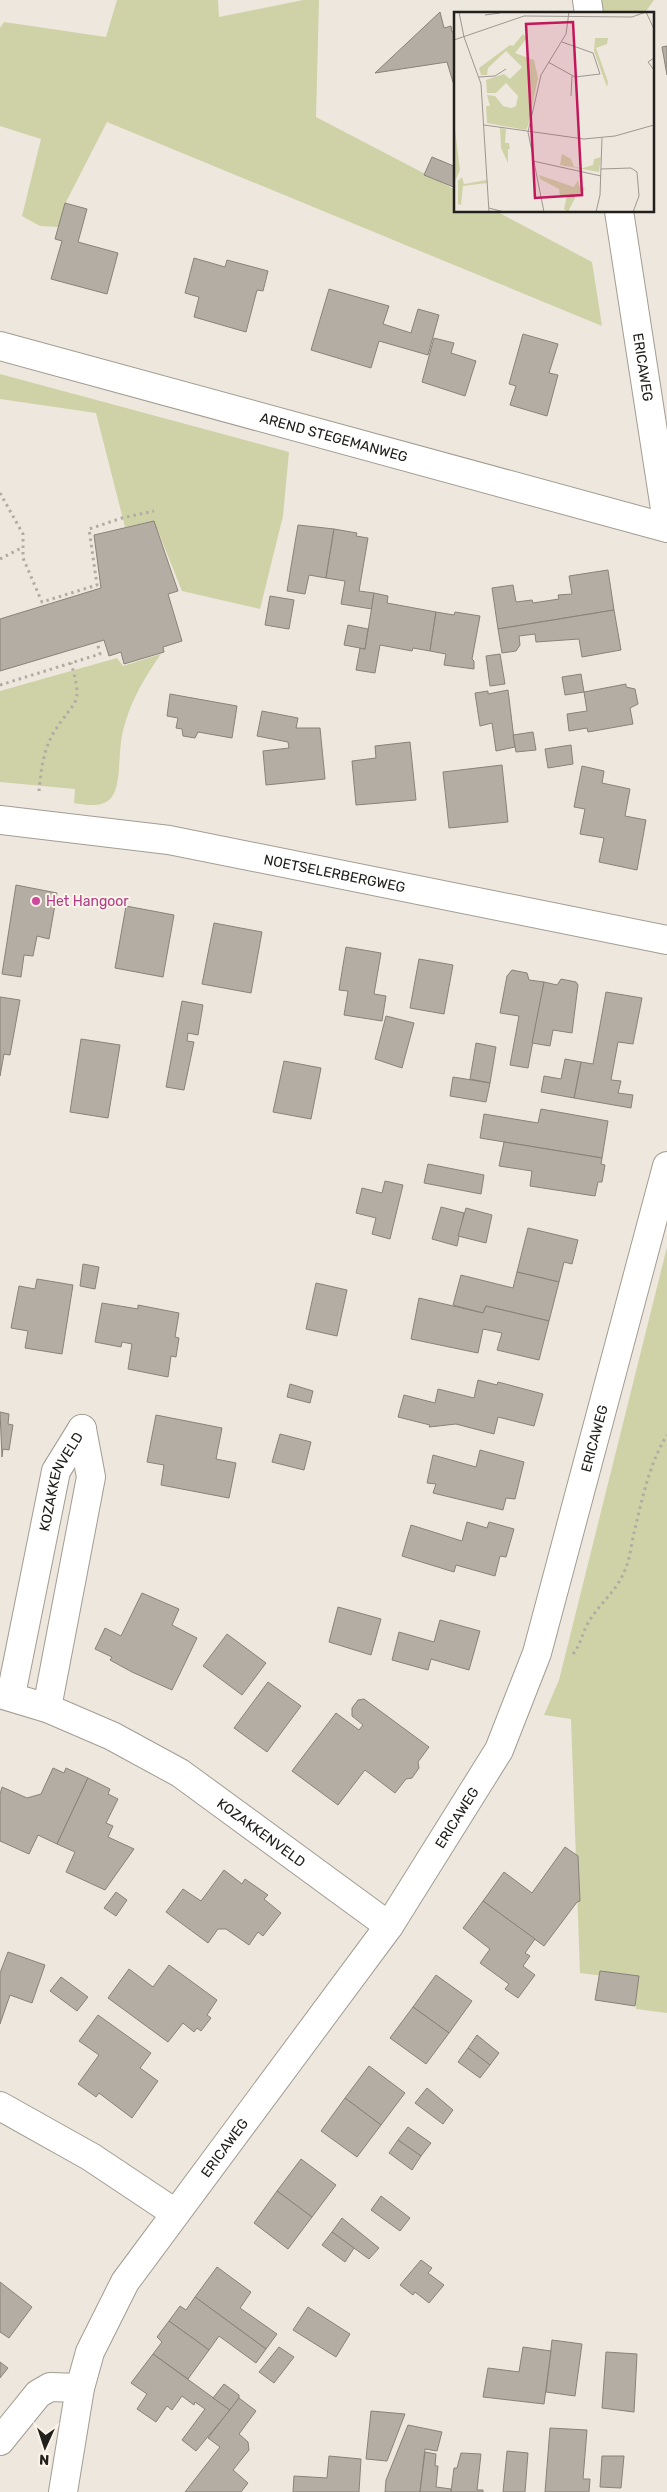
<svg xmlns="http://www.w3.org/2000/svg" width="667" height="2492" font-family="Rubik,sans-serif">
<rect width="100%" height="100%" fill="#eee7dd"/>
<g fill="#cfd2a7">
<path d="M117,0H218L219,17L303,0H319L316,117L456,190V211H496L592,262L602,326L107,122L66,202L59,227L40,226L22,216L41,139L0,126V28L4,22L106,37Z"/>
<path d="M599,0H654L644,14H601Z"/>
<path d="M0,374L289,452L283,516L260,609L182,591L154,521L125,527L96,413L0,399Z"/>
<path d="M161,654C142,681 126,709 121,742C119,755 120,785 113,795C105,809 86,805 74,803L75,789L0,782V691L117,658L123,666Z"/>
<path d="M667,1247V2013L636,2009L635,1980L580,1973L571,1719L544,1715L559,1680Z"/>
</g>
<g fill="#b3ada3" stroke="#888278">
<path d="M440,12L444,28L451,26L452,32L456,31V92L447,62L375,73Z"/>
<path d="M667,46V75L662,47Z"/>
<path d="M432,157L456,167V188L424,175Z"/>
<path d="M65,203L87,209L78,242L118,253L107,294L51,279L62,241L55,239Z"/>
<path d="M194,258L225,267L227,260L268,271L263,291L257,290L246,332L194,317L199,297L185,293Z"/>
<path d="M329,289L389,306L383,324L411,333L418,309L439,315L428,355L379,341L371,368L311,350Z"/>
<path d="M523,334L558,344L549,373L558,375L547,416L510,405L516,386L509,384Z"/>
<path d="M434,338L454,343L451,353L476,361L465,396L422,382Z"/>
<path d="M154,521L178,591L168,594L182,641L163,647L164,652L124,664L121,652L109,656L104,640L0,671V619L101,588L94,535Z"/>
<path d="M298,525L334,529L326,578L309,575L305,594L287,591Z"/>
<path d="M334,529L357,533L356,536L368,538L359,591L374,593L372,609L341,604L345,581L326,578Z"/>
<path d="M608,570L614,610L498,629L492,588L513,585L516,602L532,600L533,603L559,599L558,595L572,594L569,576Z"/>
<path d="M374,593L388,596L387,603L436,612L430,651L413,648L412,651L380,645L375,673L356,670L360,648L365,649Z"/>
<path d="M270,596L294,600L289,629L265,625Z"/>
<path d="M614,610L621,650L582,657L579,639L536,642L535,634L519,636L520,645L516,651L502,653L498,629Z"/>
<path d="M436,612L454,615L455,612L480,616L472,659L474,661V669L444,665L446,654L430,651Z"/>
<path d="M348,625L368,629L365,649L344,645Z"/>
<path d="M500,654L505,684L490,686L486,656Z"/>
<path d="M581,674L584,692L565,695L562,677Z"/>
<path d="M626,684V687L635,689L638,704L630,708L633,724L588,732L587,728L569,731L567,714L587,711L584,692Z"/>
<path d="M508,690L515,747L496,751L492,723L480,726L475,693L488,691V694Z"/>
<path d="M170,694L237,706L232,738L198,732L195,738L183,736L182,729L176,728L178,718L167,716Z"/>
<path d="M262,711L298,718L296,728H320L325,779L266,785L263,751L289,748L288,742L257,736Z"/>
<path d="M533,732L536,750L516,752L513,735Z"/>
<path d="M410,742L416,800L356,805L352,761L376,758L375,746Z"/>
<path d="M571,745L573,764L548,768L545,749Z"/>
<path d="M502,765L508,822L449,828L443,772Z"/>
<path d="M582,766L604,771L602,783L630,789L625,816L646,820L637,870L599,862L604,838L580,834L585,809L574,807Z"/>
<path d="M16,885L57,893L49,939L37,936L33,956L24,955L21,977L2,974Z"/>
<path d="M126,906L174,915L163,977L115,968Z"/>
<path d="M214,923L262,932L251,993L202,984Z"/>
<path d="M346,947L381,953L374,994L386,996L382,1021L344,1015L348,991L339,990Z"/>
<path d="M419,959L453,965L444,1014L410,1008Z"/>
<path d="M512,970L527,973L529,980L544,982L528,1068L510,1065L519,1016L500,1013L507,976Z"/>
<path d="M561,979L576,982L578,985L572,1033L553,1030L550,1046L532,1043L544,982L557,985Z"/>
<path d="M606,992L642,998L633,1044L618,1042L611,1080L621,1081L618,1093L633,1095L631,1108L574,1098L581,1062L593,1064Z"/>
<path d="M0,997L20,1000L10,1055L4,1054L0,1076Z"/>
<path d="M182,1001L203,1005L198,1035L188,1033L187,1041L194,1042L184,1090L166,1087Z"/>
<path d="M386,1016L414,1023L402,1068L375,1059Z"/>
<path d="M81,1039L120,1045L108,1118L70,1112Z"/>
<path d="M476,1043L496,1047L490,1083L470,1079Z"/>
<path d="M565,1059L581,1062L574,1098L541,1092L544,1076L561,1079Z"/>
<path d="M284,1061L321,1068L311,1119L273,1112Z"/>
<path d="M453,1077L490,1083L486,1102L450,1096Z"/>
<path d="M541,1109L608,1121L602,1158L480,1138L484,1114L538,1123Z"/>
<path d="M504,1142L602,1158L601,1164L605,1165L602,1182H598L595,1196L530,1186L532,1171L499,1166Z"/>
<path d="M428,1164L484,1175L481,1194L424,1183Z"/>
<path d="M385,1181L403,1185L390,1239L372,1234L376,1218L356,1213L362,1188L382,1193Z"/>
<path d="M441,1207L464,1213L457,1246L432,1239Z"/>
<path d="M466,1208L492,1215L486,1243L458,1236Z"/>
<path d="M528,1228L578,1240L572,1264L564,1262L559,1282L517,1272Z"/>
<path d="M83,1264L99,1267L95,1289L80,1286Z"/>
<path d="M517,1272L559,1282L549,1321L486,1306L483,1313L453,1305L461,1275L513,1288Z"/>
<path d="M37,1279L73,1285L62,1354L25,1348L28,1331L11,1328L19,1286L35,1289Z"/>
<path d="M316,1283L347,1290L337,1336L306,1329Z"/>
<path d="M419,1298L483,1313L486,1306L549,1321L539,1360L497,1350L502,1333L483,1329L478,1353L411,1339Z"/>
<path d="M102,1303L138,1309V1305L179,1313L175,1337L179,1338L176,1357L171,1356L168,1377L128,1369L132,1344L122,1342L121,1347L95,1342Z"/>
<path d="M478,1380L497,1385L498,1382L543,1394L534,1426L498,1417L494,1434L456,1424L429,1427L430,1425L398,1417L404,1395L435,1403L438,1389L474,1398Z"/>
<path d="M290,1384L313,1391L310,1403L287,1397Z"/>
<path d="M0,1412L9,1414L8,1424L13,1425L9,1450L3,1449L2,1457Z"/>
<path d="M156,1415L222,1428L216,1459L236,1463L229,1498L161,1485L164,1465L147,1462Z"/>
<path d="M280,1434L311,1442L304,1470L272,1462Z"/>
<path d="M480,1450L524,1462L515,1499L506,1498L503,1510L433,1493L436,1484L427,1483L433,1455L476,1467Z"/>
<path d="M467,1522L487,1528L489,1522L514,1529L506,1557L500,1556L495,1576L456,1565L454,1572L402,1556L411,1525L462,1541Z"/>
<path d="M142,1593L179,1609L172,1625L197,1638L172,1690L132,1672L110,1660L112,1657L95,1649L105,1628L121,1636Z"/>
<path d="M338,1607L381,1619L371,1655L329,1642Z"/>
<path d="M440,1620L480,1631L469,1670L431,1659L428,1670L392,1660L399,1632L434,1642Z"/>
<path d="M227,1634L266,1663L242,1695L203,1666Z"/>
<path d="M268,1682L301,1706L267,1752L234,1728Z"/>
<path d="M364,1699L429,1747L418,1762L419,1768L412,1778L406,1779L395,1793L365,1770L338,1805L292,1771L336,1713L359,1730L363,1725L352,1716V1708L358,1700Z"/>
<path d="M53,1768L64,1773L66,1768L88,1778L57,1844L38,1835L29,1854L0,1841V1794L2,1787L27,1798L41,1794Z"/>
<path d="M88,1778L110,1789L108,1794L118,1799L106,1823L113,1826L108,1837L134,1849L105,1890L66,1872L75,1852L57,1844Z"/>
<path d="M565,1847L578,1856L580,1901L577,1902L544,1946L483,1901L504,1872L532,1893Z"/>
<path d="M224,1870L242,1884L245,1879L268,1895L264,1899L281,1913L263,1936L258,1932L249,1945L226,1929H218L208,1943L166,1912L183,1889L201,1901Z"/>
<path d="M116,1892L127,1900L116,1916L104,1908Z"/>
<path d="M483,1901L535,1939L525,1953L530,1956L523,1966L535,1975L518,1998L505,1989L509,1984L480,1963L490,1949L463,1928Z"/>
<path d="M8,1952L45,1965L32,2003L10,1995L0,2024V1973Z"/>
<path d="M169,1965L217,2000L207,2015L211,2018L201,2031L197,2028L194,2032L183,2023L168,2042L108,1998L129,1969L153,1987Z"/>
<path d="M600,1971L639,1976L635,2006L595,2000Z"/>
<path d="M436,1975L472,2001L449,2033L413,2007Z"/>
<path d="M61,1977L88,1997L77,2011L50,1991Z"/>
<path d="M413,2007L449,2033L426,2064L390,2038Z"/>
<path d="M98,2015L151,2053L140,2068L158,2081L132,2118L99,2093L96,2097L78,2084L99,2055L79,2041Z"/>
<path d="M477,2035L499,2053L490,2065L468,2048Z"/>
<path d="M468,2048L490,2065L480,2078L458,2062Z"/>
<path d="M369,2066L405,2093L381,2125L345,2098Z"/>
<path d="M427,2088L453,2110L443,2124L415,2103Z"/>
<path d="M345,2098L381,2125L357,2157L321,2131Z"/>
<path d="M408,2127L431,2143L421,2156L398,2140Z"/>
<path d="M398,2140L421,2156L412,2170L389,2153Z"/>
<path d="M301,2159L336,2185L312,2217L277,2191Z"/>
<path d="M277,2191L312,2217L288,2249L254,2223Z"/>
<path d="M381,2196L410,2218L400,2231L371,2210Z"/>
<path d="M342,2218L379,2248L369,2259L332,2232Z"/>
<path d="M332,2232L354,2248L345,2262L322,2245Z"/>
<path d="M421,2260L432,2268L428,2273L444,2285L429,2303L415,2292L413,2295L400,2285Z"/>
<path d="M217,2267L251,2292L240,2308L277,2334L266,2349L195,2297Z"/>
<path d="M0,2282L32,2307L9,2338L0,2332Z"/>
<path d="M195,2297L266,2349L256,2363L219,2336L209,2350L169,2321L180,2306L186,2310Z"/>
<path d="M308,2307L350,2334L336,2357L293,2330Z"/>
<path d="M169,2321L209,2350L188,2379L153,2354L162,2342L157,2337Z"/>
<path d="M552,2340L582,2344L575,2396L546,2392Z"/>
<path d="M279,2347L294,2357L274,2383L259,2372Z"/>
<path d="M523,2347L551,2351L544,2404L483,2397L488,2368L519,2372Z"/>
<path d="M606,2352L637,2354L634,2412L602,2408Z"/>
<path d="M153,2354L230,2410L196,2451L182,2440L205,2409L195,2402L194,2405L182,2396L172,2410L167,2406L156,2422L137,2409L147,2394L131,2383Z"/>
<path d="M0,2362L8,2368L0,2378Z"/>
<path d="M224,2384L239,2395V2398L230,2410L213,2398Z"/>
<path d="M239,2398L256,2411L239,2434L248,2442L249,2450L233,2470L248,2483L241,2492H185L220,2447L208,2438Z"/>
<path d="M371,2411L405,2414L387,2461L366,2459Z"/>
<path d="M408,2425L442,2432L437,2451L425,2449L420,2492H385L386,2480Z"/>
<path d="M550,2428L587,2430L583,2479H590L589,2492H545Z"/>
<path d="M507,2451L528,2453L525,2492H503Z"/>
<path d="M425,2452L436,2454L435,2466H438L436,2487L451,2489V2492H420Z"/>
<path d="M461,2453L481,2454L477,2490H483V2492H451L454,2468H457Z"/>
<path d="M329,2456L361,2459L359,2492H293L294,2476L327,2478Z"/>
<path d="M602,2456H624L621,2488L600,2487Z"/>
</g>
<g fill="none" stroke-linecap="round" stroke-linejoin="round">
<g stroke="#a39c92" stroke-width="30">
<g id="minor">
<path d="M587,0L589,14"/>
<path id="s1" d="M619,211L667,522"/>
<path id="s2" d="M0,346L667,528"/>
<path id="s3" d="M0,820L169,840L667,940"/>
<path id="s4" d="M0,1694L47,1708L112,1736L180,1773L389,1926"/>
<path id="s5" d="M11,1695L56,1471L82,1429"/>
<path d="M47,1708L91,1477L82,1429"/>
<path d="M0,2106L91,2157L175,2213"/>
<path d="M0,2441L38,2394L50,2387L80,2388"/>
<path id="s6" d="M63,2492L80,2388L90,2352L125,2282L389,1926L499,1750L537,1653L667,1166"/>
</g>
</g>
<g stroke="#b0aba3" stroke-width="3" stroke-dasharray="2.5 4" stroke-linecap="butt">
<path d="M0,493L23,534V558L42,602L97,585L89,529L122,518L154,511"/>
<path d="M0,559L23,547"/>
<path d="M0,685L100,654L97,642"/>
<path d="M39,791C41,771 43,750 54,732C75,698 84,707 71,663"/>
<path d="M573,1654C581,1644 582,1634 588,1623C599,1604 617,1591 625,1570C630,1559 631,1545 634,1533C642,1500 649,1464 667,1435"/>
</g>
<use href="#minor" stroke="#fff" stroke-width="28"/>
</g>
<circle fill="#d1479c" stroke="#fbf4ea" stroke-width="2" cx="36" cy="901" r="5"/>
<g text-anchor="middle" stroke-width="4" stroke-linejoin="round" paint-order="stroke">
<g font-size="14" fill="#22201c" stroke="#fbf4ea">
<text dy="5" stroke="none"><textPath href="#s1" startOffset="158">ERICAWEG</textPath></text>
<text dy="5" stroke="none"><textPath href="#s2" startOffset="346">AREND STEGEMANWEG</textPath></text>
<text dy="5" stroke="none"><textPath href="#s3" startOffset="339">NOETSELERBERGWEG</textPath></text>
<text dy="5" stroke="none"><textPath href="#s6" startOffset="1198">ERICAWEG</textPath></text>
<text dy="5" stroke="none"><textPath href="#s5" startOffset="220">KOZAKKENVELD</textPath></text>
<text dy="5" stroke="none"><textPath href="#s6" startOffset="792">ERICAWEG</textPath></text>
<text dy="5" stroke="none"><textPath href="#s4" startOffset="298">KOZAKKENVELD</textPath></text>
<text dy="5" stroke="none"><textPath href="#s6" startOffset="388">ERICAWEG</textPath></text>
</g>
<g font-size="14" fill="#b23c85" stroke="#fbf4ea" text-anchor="start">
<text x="46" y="906">Het Hangoor</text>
</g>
</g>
<g transform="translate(454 12)">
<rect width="200" height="200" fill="#eee7dd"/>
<path d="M69,22L73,26L61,41L80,48L84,66L74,114L72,118L33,111L32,94H36L33,83L41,84L49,94L57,96L62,94L64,84L52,71L42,81H33L32,68L50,62L56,67L68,55L52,39L34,56L33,63H27L25,56L56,33L59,34ZM141,26H154L153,32L142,36L154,70L153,75L140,39ZM0,110L6,158L0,171ZM46,116L52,117L51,131H55L56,137H54V151L47,136ZM108,142L117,147L120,155L129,156L139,153L140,147L147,145L145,160L106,153ZM85,163L120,175L124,168L125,174L131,176L128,182H120L121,186L114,200L110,197L113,183L106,185L105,177L86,167ZM8,165L10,172L33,168V171L9,174L7,193L4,192V169Z" fill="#cfd2a7"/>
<path fill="none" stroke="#9c9790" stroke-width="1" d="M5,0L10,25L27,72L35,200M192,0L200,17M31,3L46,1M0,28L70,4L178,5L192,0M200,46L194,50L200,58M94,50L121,65L146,62L139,41L108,30M25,65L41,64L52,57M117,84L118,64M30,113L130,127L161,124L200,113M79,149L147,164M147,157L177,156L183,160L185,184L179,200M35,196L50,200M90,200L74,120L87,63L112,22L115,0M142,200L146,183L148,126"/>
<path fill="#c2185b" fill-opacity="0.15" stroke="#c2185b" stroke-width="2.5" d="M119,10L128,183L81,186L72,12Z"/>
<rect width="200" height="200" fill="none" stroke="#22201c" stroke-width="2.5"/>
</g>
<g transform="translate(45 2447) rotate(183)" stroke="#fbf4ea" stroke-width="4" paint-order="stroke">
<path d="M0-4L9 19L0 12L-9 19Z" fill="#22201c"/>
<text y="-8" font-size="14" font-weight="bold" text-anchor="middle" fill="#22201c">N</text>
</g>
</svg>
